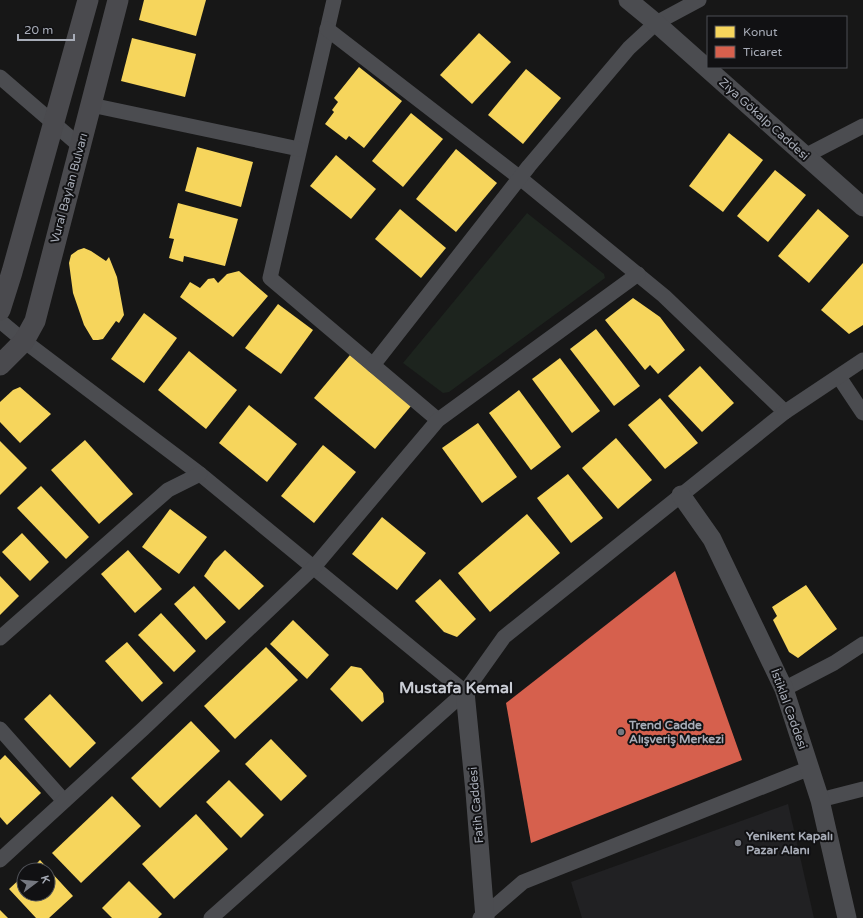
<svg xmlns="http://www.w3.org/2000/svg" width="863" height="918" font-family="'Varela Round',sans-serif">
<rect width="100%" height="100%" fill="#171717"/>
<path fill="#212123" d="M788,804L814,918H582L571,882Z"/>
<path fill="#1d241e" d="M527,213L604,274L605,278L449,392L443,393L403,363Z"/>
<g fill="#f6d55c">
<path d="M144,0H206L196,36L139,20Z"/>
<path d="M479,33L511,62L472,104L440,75Z"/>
<path d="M132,38L196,54L185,97L121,81Z"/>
<path d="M359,67L402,101L364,148L349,136L346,140L325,124L334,112L332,110L338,102L334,98Z"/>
<path d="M526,69L561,98L523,144L488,115Z"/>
<path d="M411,113L443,139L403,187L372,161Z"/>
<path d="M729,133L763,160L723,212L689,186Z"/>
<path d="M197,147L253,162L241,207L185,191Z"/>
<path d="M456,149L497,183L456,232L416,199Z"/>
<path d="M336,155L376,189L351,219L310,186Z"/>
<path d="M775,170L806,195L768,242L737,216Z"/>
<path d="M178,203L238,219L225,266L184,256L183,262L169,258L174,239L169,238Z"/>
<path d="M400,209L446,248L421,278L375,239Z"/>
<path d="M818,209L849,236L809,283L778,256Z"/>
<path d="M84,248L91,251L106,261L109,257L117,277L124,315L119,323L116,321L103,339L98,340H93L84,325L73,293L69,263L71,255L78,250Z"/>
<path d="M863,263V325L849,334L821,310Z"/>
<path d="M239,271L268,296L233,337L180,297L190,282L200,288L208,279L214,278L218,283L227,274Z"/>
<path d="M633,298L660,317L685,350L658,374L650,365L645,370L605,320Z"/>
<path d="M278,304L313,330L281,374L245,348Z"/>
<path d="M144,313L177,338L144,383L111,359Z"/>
<path d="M596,329L640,386L614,406L570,349Z"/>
<path d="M189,351L237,390L206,429L158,390Z"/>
<path d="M350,355L411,406L375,449L314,398Z"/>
<path d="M560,358L600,411L572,433L532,379Z"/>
<path d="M700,366L734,403L702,432L668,396Z"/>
<path d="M20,387L51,414L20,443L0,422V402L13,390Z"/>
<path d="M519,390L561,447L531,470L489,413Z"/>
<path d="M660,398L698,443L665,469L628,425Z"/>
<path d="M249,405L297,444L267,482L219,443Z"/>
<path d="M478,423L517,477L482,503L442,448Z"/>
<path d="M616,438L652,480L618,509L582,468Z"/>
<path d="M85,440L133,494L99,524L51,470Z"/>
<path d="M0,441L27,468L0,495Z"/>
<path d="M323,445L356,472L314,523L281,496Z"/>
<path d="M568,474L603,518L571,543L537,498Z"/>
<path d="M41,486L89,537L66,559L17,508Z"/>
<path d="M170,509L207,537L179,574L142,547Z"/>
<path d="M527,514L560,553L490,612L458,573Z"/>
<path d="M382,517L426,553L397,590L352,554Z"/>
<path d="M22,533L49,562L30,581L2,552Z"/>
<path d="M128,550L162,589L135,613L101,574Z"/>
<path d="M225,550L264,586L239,610L204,576L214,561Z"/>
<path d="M0,576L19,596L0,615Z"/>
<path d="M440,579L476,619L457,637L444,632L415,601Z"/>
<path d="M806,585L837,629L798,658L789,652L773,620L777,616L772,607Z"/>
<path d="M194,586L226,622L206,640L174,604Z"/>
<path d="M161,613L196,651L174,672L138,635Z"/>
<path d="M293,620L329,655L307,679L270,644Z"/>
<path d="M127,642L163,683L142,702L105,661Z"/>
<path d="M266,647L298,680L235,739L204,706Z"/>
<path d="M351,666L361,668L383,693L384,702L362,722L330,689Z"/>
<path d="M50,694L96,743L70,768L24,719Z"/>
<path d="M191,721L220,751L160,808L131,778Z"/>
<path d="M271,739L307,776L281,801L245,764Z"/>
<path d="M5,755L41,793L7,825L0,817V760Z"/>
<path d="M229,780L264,815L241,838L206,802Z"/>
<path d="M112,796L141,826L81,883L52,853Z"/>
<path d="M196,814L228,849L174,899L142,864Z"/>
<path d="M40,860L73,896L49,918H36L9,889L24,875V894H48V870H30Z"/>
<path d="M129,881L162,914L158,918H112L102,908Z"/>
<path d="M0,910L8,918H0Z"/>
</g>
<path fill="#d6604d" d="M675,571L742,760L531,843L506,703Z"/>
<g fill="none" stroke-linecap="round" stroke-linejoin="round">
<g stroke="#4b4c50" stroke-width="15">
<path d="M334,0L270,278L438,420"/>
<path d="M327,29L520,178L664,296L785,412"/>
<path d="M0,77L80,146"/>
<path d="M91,105L299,149"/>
<path d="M805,156L863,126"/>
<path d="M0,321L24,341L200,474L465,692"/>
<path d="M373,365L529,166L629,48L656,23L699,0"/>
<path d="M839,377L863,413"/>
<path d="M0,638L168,490L200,474"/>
<path d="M784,689L834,663L863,644"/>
<path d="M0,729L64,801"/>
<path d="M820,800L863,789"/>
<path d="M0,860L143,729L314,567L438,420L638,274"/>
<path d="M211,918L465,692L504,637L785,412L863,360"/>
<path d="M480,918L485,915L523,882L810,768"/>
</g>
<g stroke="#4b4c50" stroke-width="19">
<path d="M628,0L656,23L863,207"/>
<path d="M681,495L712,539L784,689L820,800L847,918"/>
<path d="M465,692L475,792L485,918"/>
</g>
<g stroke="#4a4a4e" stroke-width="21">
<path d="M0,310L12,272L88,0"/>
<path d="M0,365L24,341L35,321L118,0"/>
</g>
</g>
<g fill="#757880" stroke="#111113" stroke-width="1.5">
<circle cx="621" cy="732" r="4"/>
<circle cx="738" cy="843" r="4"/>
</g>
<g text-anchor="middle" stroke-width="4" stroke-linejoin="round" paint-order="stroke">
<g font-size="12" fill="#a8adb8" stroke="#111113">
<text transform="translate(764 119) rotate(42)" y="4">Ziya Gökalp Caddesi</text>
<text transform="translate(69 188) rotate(-75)" y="4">Vural Baylan Bulvarı</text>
<text transform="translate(789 709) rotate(70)" y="4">İstiklal Caddesi</text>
<text transform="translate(476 805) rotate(-95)" y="4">Fatih Caddesi</text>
</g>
<g font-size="12" font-weight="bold" fill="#a8adb8" stroke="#111113" text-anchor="start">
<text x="629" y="729">Trend Cadde<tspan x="629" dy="14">Alışveriş Merkezi</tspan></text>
<text x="746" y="840">Yenikent Kapalı<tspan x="746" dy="14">Pazar Alanı</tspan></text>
</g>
<g font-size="16" font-weight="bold" fill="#c9ccd4" stroke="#111113">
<text x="456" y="693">Mustafa Kemal</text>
</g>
</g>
<rect x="707" y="16" width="140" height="52" fill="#111113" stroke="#4d4f55"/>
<rect x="715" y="26" width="20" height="12" fill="#f6d55c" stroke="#4d4f55"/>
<text x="743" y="36" font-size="12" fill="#a8adb8">Konut</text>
<rect x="715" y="46" width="20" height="12" fill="#d6604d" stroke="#4d4f55"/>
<text x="743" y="56" font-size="12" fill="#a8adb8">Ticaret</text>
<g transform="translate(36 882) rotate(74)"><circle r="19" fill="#111113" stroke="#4d4f55"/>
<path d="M0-3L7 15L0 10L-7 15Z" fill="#757880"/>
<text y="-6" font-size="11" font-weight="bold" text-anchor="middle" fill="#a8adb8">K</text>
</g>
<path d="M18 34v6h56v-6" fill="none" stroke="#a8adb8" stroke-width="2"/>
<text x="24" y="34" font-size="12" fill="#a8adb8" stroke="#111113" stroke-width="3" paint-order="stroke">20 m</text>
</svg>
